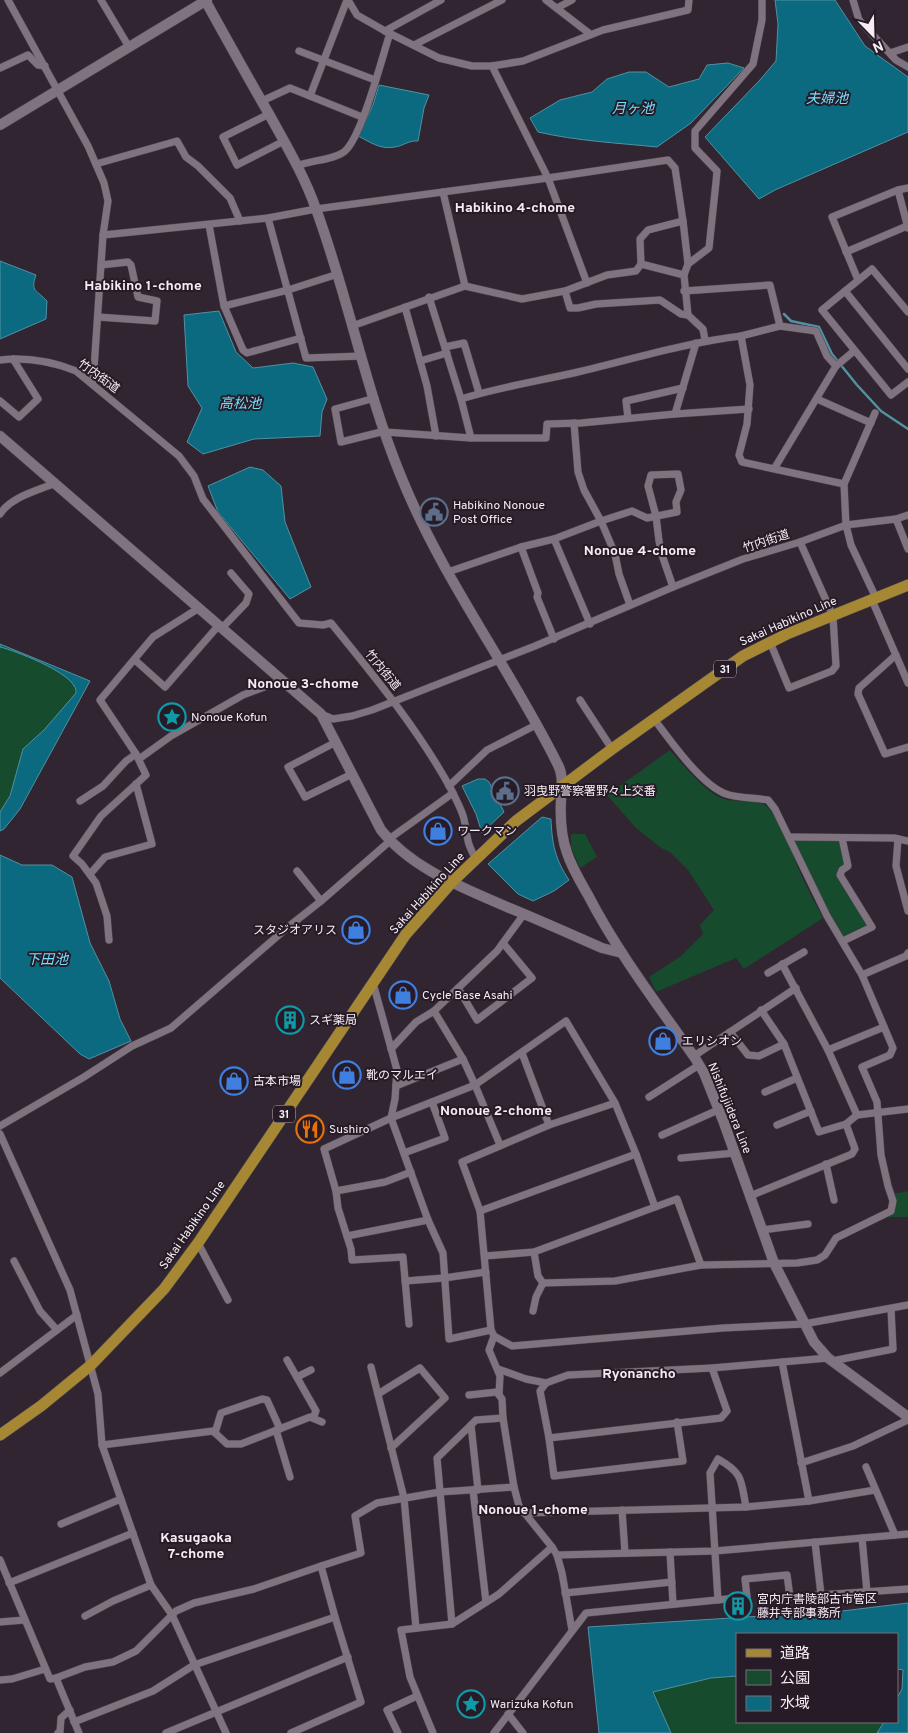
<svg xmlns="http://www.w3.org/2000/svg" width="908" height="1733" font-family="Overpass,'Noto Sans JP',sans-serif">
<rect width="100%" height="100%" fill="#302530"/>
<g fill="#174b2d">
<path d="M0,647C16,651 67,671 74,686C76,688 76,691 76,694L44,730L23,749L10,796L0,812Z"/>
<path d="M670,750C682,764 710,798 728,800C739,802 755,798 765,805C781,816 794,859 802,877C808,891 816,904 823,918L744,969L736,958L656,992L649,977L681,956L703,934L700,925L714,910L688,870L670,852L661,848L636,828L607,795Z"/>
<path d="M571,834H585L597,857L580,868L571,847Z"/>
<path d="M794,840H840L844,865L839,867L838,876L868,926L844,937L828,913Z"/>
<path d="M908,1191V1217H885L894,1194Z"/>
<path d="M737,1676V1722H884L877,1733H671L653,1692L711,1678Z"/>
</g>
<g fill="#0b6a7f" stroke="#5191a2">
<path d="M775,0H835L865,46L908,77V132L775,190L759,199L705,137L759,81L776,61L778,24Z"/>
<path d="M728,63L744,68L691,123L657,147C618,143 577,141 538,132L530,118L560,100L592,92L607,79L629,72H646L669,87L699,79L707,65Z"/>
<path d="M379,85L429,95L424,108L418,141C409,140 403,146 395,147C379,150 369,141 358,136L373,105Z"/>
<path d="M0,261L36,275C30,292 37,290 47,301L46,319L0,339Z"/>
<path d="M219,311L236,352L253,368L293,363L313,367L327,399L322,412L320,436L254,439L203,454L187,442L202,408L188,386L184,315Z"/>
<path d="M250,467L263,470L281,486L285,522L311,587L290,599L218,512L208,486Z"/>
<path d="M0,644L90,681L20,809L4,829L0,831V812L10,796L23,749L44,730L76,693C76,691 76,688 74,686C67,671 16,651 0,647Z"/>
<path d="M478,779H485L489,782L504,812L482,833L476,814L462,786Z"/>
<path d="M542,817L551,819C552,844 555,859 569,880L554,891L533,901L518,894L488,864Z"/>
<path d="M0,855L22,865H52L72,877L90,943L109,981L120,1019L131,1041L89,1059L80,1054L0,978Z"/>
<path d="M908,1603V1733H877L884,1722H897V1698L902,1689L903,1670L897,1669V1634H737V1676L711,1678L653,1692L671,1733H599L588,1627L842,1611Z"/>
</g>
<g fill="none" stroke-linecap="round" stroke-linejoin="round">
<path stroke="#5191a2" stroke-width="2.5" d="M784,314L791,321L819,327L832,354L857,385L881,411L908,429"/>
<g stroke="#4d444d" stroke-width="8">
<g id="street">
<path d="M8,0L88,146L104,183L108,201L103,235L93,384"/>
<path d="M101,0L129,47"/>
<path d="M348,0L357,15L385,31L439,58L472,66H492L523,61L603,30L688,10L689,0"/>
<path d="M546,0L590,34"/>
<path d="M853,0L859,20L896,60L908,67"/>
<path d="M557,8L572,0"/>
<path d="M385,31L441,0"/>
<path d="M414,45L502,0"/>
<path d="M299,51L375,80"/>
<path d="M890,53L908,47"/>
<path d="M492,66L548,178L587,283"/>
<path d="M0,68L28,55L38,65L45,66"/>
<path d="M310,96L347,0"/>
<path d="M262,101L290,88L362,117"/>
<path d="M269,114L223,137L237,165L284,141"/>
<path d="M96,164L177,141L186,157L198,166L230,198L240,221"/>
<path d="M297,166C311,160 335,160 345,151C362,136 382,58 390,33"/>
<path d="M443,192L465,286"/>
<path d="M268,218L306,358L362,356"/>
<path d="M209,225L224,306L243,350L247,353L301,338"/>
<path d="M908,228L898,190L908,188"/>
<path d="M103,235L268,218L316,209L548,178L668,160L675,168L683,221L688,264L684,275"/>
<path d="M846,252L907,226"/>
<path d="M641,264L684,275L688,315L703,329L705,340"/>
<path d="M688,264L709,248L716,182L717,171L695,148V131L753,64L762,20V0"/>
<path d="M858,280L832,217L898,190"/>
<path d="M565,291L570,308H578L596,304L660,300L681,314L688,315"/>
<path d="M684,291L770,285L780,326"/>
<path d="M845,291L908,369"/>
<path d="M224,306L288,290L338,274"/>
<path d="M405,307L427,386L436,436"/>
<path d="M908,312L872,269L822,310L891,395L908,382"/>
<path d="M98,317L155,321L157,301L138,297L131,265L128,262L101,265"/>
<path d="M352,326L465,286L522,299L565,291L607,275L636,271L641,264L640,239L648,230L683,221"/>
<path d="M696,343L675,414L749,409"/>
<path d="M445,347L464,343L479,393"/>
<path d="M0,360C27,357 51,361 76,371L179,456L194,476L203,499L299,623L323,625L331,623C375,677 419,730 452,791C456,800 462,810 464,819C468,838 466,842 476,859"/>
<path d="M420,361L447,353"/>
<path d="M836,366L854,351"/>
<path d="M375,398L335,409L341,442L385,431"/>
<path d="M461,399C496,388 533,382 569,374C626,361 683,343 741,336"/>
<path d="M817,399L871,423"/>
<path d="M0,401L19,417L38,399L13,359"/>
<path d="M628,418L626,401L683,388"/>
<path d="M574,423L578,472L584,490L601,521L632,511L647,518L677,512L676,502L681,490L678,474L651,475L648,486L656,516L659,541L662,555L673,587"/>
<path d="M385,432L471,438L461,399L429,297"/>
<path d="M471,438H546L547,424L581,423L675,414"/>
<path d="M774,469L836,366L827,356L816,331L780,326L741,336L750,385L747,424L739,455L742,462L844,484L846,525L851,545L876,598"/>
<path d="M844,484L875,413"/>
<path d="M0,514C11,497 36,491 53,484"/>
<path d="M896,519L908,549"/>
<path d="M521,547L538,593L537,597L554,639"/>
<path d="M448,572L521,547L554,539"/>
<path d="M872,600L908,683"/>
<path d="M590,624L554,539L601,521L615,554L619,574L630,605"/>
<path d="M222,628L246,603L249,594L231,573"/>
<path d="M770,642L789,688L832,671L836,666L833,616L800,542"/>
<path d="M896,655L859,688L858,694L885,754L908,747"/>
<path d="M135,660L165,687L219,625"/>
<path d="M580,700L612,749"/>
<path d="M321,714L333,719L352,716L372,710L535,646L673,587L743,559L800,542L846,525L896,519L908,515"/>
<path d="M336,742L288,767L305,797L352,774"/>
<path d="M139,759L171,736L243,695L283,680"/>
<path d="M449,786L487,750L536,725"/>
<path d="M80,801L103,786L126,761L136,754"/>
<path d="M790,837L894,838L908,841"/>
<path d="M842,838L848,866L842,870L840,875L872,927L843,941"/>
<path d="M389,839L453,793"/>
<path d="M898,839L896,866L908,911"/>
<path d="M297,871L321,901"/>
<path d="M90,874L105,857L152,844L136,784"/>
<path d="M109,940L107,916L96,883L82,864L73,856L101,816L146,775L136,754L100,700L153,637L199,608"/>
<path d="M782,964L828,1050L857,1115"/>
<path d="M768,973L804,952"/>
<path d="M862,975L906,956L908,953"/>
<path d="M373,983L397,1070L395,1099L391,1118L428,1220L443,1253L449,1339L491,1330"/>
<path d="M458,988L477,1020L532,978L503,943"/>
<path d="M761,1010L784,1044L819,1132L846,1124L857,1115L908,1109"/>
<path d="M434,1011L497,951L524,914"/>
<path d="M730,1032L748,1055L759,1056L784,1044"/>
<path d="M391,1049L416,1022L434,1011L463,1059L475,1085L500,1145"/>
<path d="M828,1050L884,1027"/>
<path d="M522,1053L549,1125"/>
<path d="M694,1056L796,988"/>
<path d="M396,1086L463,1059"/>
<path d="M765,1092L797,1078"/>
<path d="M649,1097L699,1065"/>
<path d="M615,1103L549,1125L462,1162L480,1211L491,1330L494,1336L512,1346L723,1328L804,1324L908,1305"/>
<path d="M777,1125L811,1111"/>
<path d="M0,1126L84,1077L132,1046L171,1028L288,927L321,901L390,841"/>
<path d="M0,1134L70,1290L98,1394L102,1445L151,1585L172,1615L226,1733"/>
<path d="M662,1135L718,1110"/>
<path d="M404,1153L445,1138L432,1102"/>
<path d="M681,1158L735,1153"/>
<path d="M826,1164L834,1200"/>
<path d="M336,1191L385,1182L411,1172"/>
<path d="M750,1196L852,1154L855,1149L846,1124"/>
<path d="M480,1211L636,1154"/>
<path d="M762,1230L808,1224"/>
<path d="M347,1236L428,1220"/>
<path d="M198,1243L228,1300"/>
<path d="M534,1252L538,1276L543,1283L615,1281L701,1265"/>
<path d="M485,1256L534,1252L655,1207"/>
<path d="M14,1261L40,1311L57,1330"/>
<path d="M405,1281L444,1278L486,1272"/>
<path d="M533,1311L536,1297L543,1283"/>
<path d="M409,1324L403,1257L352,1260L351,1249L338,1208L336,1191L324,1149L391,1118L475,1085L566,1021L615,1103L636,1154L655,1207L677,1199L701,1265L797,1263L817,1260L825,1255L836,1238L891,1211L893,1201L888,1186L881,1155L877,1102L862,1067L890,1055L893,1048L862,975L827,916L775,809L768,800C756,798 737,798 726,794C701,785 670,740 654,719"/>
<path d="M494,1336L489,1350L500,1376L499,1395"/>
<path d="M287,1360L316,1411L313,1418"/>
<path d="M832,1361L893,1349L891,1309"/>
<path d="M782,1362L809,1501"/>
<path d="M371,1367L404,1498L416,1628"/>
<path d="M498,1369L526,1379L546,1383"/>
<path d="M0,1373L77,1315"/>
<path d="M297,1377L311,1370"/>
<path d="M378,1394L420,1368L445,1398L391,1448"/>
<path d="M469,1395L497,1392L502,1399L503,1418L514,1487L519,1506L552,1547L557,1555L562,1573L572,1630"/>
<path d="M677,1422L683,1461L554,1476L549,1438L540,1391L546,1383L568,1375L712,1368"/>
<path d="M471,1425L476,1420L503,1418"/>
<path d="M276,1430L290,1477"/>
<path d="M215,1433L221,1413L262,1399L267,1400L280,1429"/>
<path d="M549,1438L721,1418L727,1411L712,1368L828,1358"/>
<path d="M102,1445L213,1431L227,1444H241L310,1417L322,1422"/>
<path d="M801,1463L853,1446L908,1420"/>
<path d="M866,1467L895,1535"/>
<path d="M473,1490L486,1602"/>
<path d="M622,1510L625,1553"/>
<path d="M524,1513L746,1507L809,1501L875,1490"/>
<path d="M61,1524L121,1499"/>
<path d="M862,1538L867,1592"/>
<path d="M815,1542L821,1595"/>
<path d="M670,1552L673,1604"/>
<path d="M557,1555L715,1551L908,1534"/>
<path d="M0,1560L50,1679L56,1678L79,1733"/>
<path d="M321,1566L361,1553L355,1516L377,1503L440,1492L514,1487"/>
<path d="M9,1583L133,1533"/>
<path d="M565,1593L672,1582"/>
<path d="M718,1600L710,1473L718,1459C743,1473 741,1480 746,1507"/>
<path d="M85,1616L113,1601L151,1585"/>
<path d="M0,1622L24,1620"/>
<path d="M452,1624L437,1458L471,1425L478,1490"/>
<path d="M56,1678L85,1667L113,1662L136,1651L176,1611L194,1603L254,1589L321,1566L335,1617L361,1702L291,1733"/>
<path d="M0,1680L12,1679L45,1669"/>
<path d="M508,1714L523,1733"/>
<path d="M74,1722L153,1691L194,1665L335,1617"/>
<path d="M58,1733L60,1732L61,1718L70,1710"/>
<path d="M166,1733L348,1657"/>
<path d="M398,1733L387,1710L417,1696"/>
<path d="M433,1733L410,1677L401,1630L452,1624L499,1594L552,1547"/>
<path d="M494,1733L586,1613L747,1597L745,1579L787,1575L790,1597L908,1589"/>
</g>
</g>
<g stroke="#4d444d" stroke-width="11">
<g id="secondary">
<path d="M205,0C226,38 247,76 269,114C286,145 304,175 316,209C348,296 365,388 400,474C441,577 509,666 558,765C564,776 561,788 561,800C560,818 561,836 567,853C572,868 580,881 588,895C618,953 658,1005 695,1058L704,1073L724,1123L774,1263L814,1342L828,1358L908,1417"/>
<path d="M0,125L207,0"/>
<path d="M0,436L321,714L381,830C412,869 462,887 507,907C539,920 570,934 602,948L622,953"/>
</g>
</g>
<g stroke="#4d444d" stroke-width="12">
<path id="primary" d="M0,1435L41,1406L91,1365L164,1289L198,1243L406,934L452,882L516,821L612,749L743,656L787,634L908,585"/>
</g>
<use href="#street" stroke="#807380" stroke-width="7"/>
<use href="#secondary" stroke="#807380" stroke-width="10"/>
<use href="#primary" stroke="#a68733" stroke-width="11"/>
</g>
<defs>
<g id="civic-ring" transform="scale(1.4375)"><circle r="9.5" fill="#261b26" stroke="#5c6f8a" stroke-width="1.5"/><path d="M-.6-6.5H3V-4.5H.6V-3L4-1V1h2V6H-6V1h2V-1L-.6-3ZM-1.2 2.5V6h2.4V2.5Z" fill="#5c6f8a"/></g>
<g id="sight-ring" transform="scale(1.4375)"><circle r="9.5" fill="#261b26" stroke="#0f9aa8" stroke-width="1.5"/><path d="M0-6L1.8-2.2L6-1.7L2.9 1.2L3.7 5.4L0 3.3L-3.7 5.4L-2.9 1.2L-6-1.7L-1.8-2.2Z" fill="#0f9aa8"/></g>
<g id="shop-ring" transform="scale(1.4375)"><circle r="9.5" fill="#261b26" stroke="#3f7fe0" stroke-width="1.5"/><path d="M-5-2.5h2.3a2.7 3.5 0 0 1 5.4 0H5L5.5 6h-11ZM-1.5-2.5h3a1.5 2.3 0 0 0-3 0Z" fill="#3f7fe0"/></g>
<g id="building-ring" transform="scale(1.4375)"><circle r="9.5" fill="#261b26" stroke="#0f9aa8" stroke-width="1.5"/><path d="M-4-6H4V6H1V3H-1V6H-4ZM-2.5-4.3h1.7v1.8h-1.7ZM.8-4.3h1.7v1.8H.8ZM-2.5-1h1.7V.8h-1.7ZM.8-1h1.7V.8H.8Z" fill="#0f9aa8"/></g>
<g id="restaurant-ring" transform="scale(1.4375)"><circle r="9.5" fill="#261b26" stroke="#e8710a" stroke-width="1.5"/><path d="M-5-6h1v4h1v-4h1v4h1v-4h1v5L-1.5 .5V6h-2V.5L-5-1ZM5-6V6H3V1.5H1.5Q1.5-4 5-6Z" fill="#e8710a"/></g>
</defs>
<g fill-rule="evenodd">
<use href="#civic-ring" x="434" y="512"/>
<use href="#sight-ring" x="172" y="717"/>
<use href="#civic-ring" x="505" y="791"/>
<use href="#shop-ring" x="438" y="831"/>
<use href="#shop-ring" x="356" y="930"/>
<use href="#shop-ring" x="403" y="995"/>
<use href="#building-ring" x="290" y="1020"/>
<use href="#shop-ring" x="663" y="1041"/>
<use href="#shop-ring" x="347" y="1075"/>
<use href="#shop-ring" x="234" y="1081"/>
<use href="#restaurant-ring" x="310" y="1129"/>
<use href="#building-ring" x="738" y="1606"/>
<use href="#sight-ring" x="471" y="1704"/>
</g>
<g text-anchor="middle" stroke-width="4" stroke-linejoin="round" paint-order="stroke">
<g fill="#261b26" stroke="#b7aeb6" stroke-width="1">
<rect x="714" y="660.5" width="22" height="17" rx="4"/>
<rect x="273" y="1105.5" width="22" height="17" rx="4"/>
</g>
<g font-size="11" font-weight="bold" fill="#f5edf4">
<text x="725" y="673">31</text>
<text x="284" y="1118">31</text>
</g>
<g font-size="12" fill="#f5edf4" stroke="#261b26">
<text transform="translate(99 376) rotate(36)" y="4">竹内街道</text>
<text transform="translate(766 541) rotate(-18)" y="4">竹内街道</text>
<text transform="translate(788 621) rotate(-24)" y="4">Sakai Habikino Line</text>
<text transform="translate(383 670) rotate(51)" y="4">竹内街道</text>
<text transform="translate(427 893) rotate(-48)" y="4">Sakai Habikino Line</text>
<text transform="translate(730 1108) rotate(68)" y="4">Nishifujiidera Line</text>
<text transform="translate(192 1225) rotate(-55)" y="4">Sakai Habikino Line</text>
</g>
<g font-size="12" fill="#f5edf4" stroke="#261b26" text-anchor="start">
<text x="453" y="509">Habikino Nonoue<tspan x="453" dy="14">Post Office</tspan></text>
<text x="191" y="721">Nonoue Kofun</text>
<text x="524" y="795">羽曳野警察署野々上交番</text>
<text x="457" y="835">ワークマン</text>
<text x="337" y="934" text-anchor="end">スタジオアリス</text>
<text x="422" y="999">Cycle Base Asahi</text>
<text x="309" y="1024">スギ薬局</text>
<text x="682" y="1045">エリシオン</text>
<text x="366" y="1079">靴のマルエイ</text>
<text x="253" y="1085">古本市場</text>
<text x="329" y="1133">Sushiro</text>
<text x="757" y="1603">宮内庁書陵部古市管区<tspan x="757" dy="14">藤井寺部事務所</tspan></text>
<text x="490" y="1708">Warizuka Kofun</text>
</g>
<g font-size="14" font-style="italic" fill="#71defe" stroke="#261b26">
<text x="827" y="103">夫婦池</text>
<text x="633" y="113">月ヶ池</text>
<text x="240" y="408">高松池</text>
<text x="47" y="964">下田池</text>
</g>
<g font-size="14" font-weight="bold" fill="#f5edf4" stroke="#261b26">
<text x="515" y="212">Habikino 4-chome</text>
<text x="143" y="290">Habikino 1-chome</text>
<text x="640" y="555">Nonoue 4-chome</text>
<text x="303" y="688">Nonoue 3-chome</text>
<text x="496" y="1115">Nonoue 2-chome</text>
<text x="639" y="1378">Ryonancho</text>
<text x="533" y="1514">Nonoue 1-chome</text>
<text x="196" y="1542">Kasugaoka<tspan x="196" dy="16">7-chome</tspan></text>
</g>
</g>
<rect x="736" y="1633" width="162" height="90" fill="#261b26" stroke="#796f78"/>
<rect x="746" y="1649" width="25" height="8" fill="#a68733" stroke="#796f78"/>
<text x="780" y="1658" font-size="15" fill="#f5edf4">道路</text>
<rect x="746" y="1670" width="25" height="15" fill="#174b2d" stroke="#796f78"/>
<text x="780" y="1683" font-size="15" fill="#f5edf4">公園</text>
<rect x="746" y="1696" width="25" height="15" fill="#0b6a7f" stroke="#796f78"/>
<text x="780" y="1708" font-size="15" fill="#f5edf4">水域</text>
<g transform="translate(873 35) rotate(157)" stroke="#261b26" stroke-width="4" paint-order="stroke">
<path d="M0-4L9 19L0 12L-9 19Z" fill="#f5edf4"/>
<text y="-8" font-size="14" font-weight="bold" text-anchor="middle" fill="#f5edf4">N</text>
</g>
</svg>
